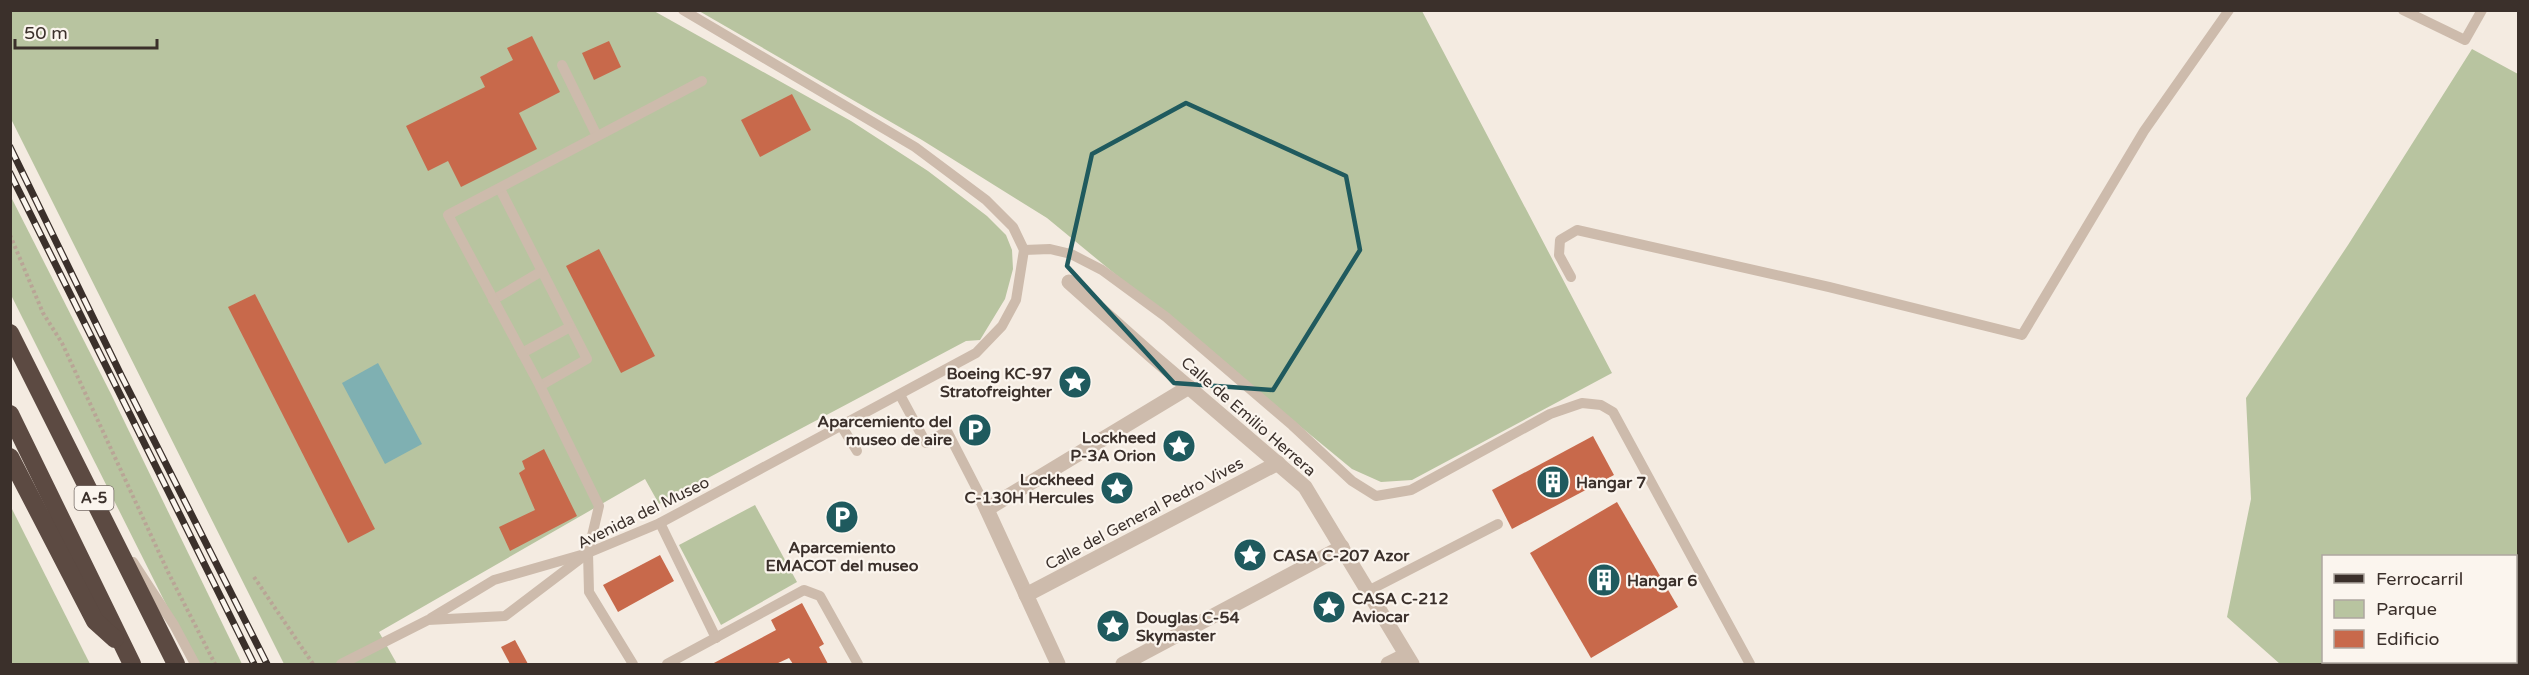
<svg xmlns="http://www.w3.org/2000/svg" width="2529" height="675" font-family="'Varela Round',sans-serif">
<rect width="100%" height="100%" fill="#f4ebe1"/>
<g fill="#b8c4a0">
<path d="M11,11H654L851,121L928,171L987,216L1006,235L1012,250L1013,269L1005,299L980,340L966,341L659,504L645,479L379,632L397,664H284L11,119Z"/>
<path d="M699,11H1422L1612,373L1412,480L1381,482L1352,469L1047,218L922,140Z"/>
<path d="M2472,49L2518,74V579L2516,633V556H2324V662H2515L2514,664H2280L2227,617L2251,499L2246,398L2348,245Z"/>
<path d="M10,195L111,394L242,664H196L11,295Z"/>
<path d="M755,505L797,582L721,625L679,545Z"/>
<path d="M10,507H11L90,664H11Z"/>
</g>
<path fill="#7fb0b2" d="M378,363L422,444L385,464L342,383Z"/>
<g fill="#c8694b">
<path d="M532,36L560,92L519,113L537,149L461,187L448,161L428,171L406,126L485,87L480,77L513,60L507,48Z"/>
<path d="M609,41L621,67L594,80L582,53Z"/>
<path d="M792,94L811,130L760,157L741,120Z"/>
<path d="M599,249L655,356L621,373L566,266Z"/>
<path d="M255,294L375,529L348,543L228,307Z"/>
<path d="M1593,436L1614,475L1512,529L1492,490Z"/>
<path d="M544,449L577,516L510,551L499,527L535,510L519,473L525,469L522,461Z"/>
<path d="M1617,502L1678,607L1591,658L1530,553Z"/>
<path d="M660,555L674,581L618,612L603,585Z"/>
<path d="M802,603L824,644L819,647L828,664H793L789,658L776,664H712L776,630L771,620Z"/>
<path d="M515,640L528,664H510L501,647Z"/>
</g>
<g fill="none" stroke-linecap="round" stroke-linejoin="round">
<g stroke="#b9a596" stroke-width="4" stroke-dasharray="3 3" stroke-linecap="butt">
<path d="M10,235L43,313L62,343L168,572L215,664"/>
<path d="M254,577L313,664"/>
</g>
<g stroke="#cdbbac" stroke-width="10">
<path d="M2403,10L2465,40L2482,10"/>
<path d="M562,65L597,136"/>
<path d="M500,189L587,359L540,386"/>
<path d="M1024,250L1050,249L1071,254L1102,270L1166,317L1292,425L1352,481L1376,496L1411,490L1550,414L1582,403L1601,405L1613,412L1750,664"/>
<path d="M1571,277L1559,255L1560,240L1577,230L1829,287L2022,335L2144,131L2229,10"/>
<path d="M493,300L542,271"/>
<path d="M522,353L570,327"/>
<path d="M900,395L926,443L947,431L983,501"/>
<path d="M842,427L857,451"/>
<path d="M660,523L716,638"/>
<path d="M588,553L589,592L633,664"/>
<path d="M133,562L174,625L195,664"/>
<path d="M1368,591L1498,524"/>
<path d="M431,618L494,580L588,553L599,506L540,386L448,215L702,81"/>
<path d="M341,664L428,620L505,616L588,553L660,523L976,353L1002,326L1016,300L1024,250L1013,227L986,200L915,147L683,10"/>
<path d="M667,664L804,590L820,596L858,664"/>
</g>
<g stroke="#cdbbac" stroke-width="15">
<path d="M1069,282L1151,355L1305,487L1412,664"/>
<path d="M983,501L1058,664"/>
<path d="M987,509L1189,387"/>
<path d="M1026,595L1278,463"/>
<path d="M1123,664L1342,547"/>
<path d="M1388,664L1406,655"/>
</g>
<g stroke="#5c4a42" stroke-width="18">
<path d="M10,333L176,664"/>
<path d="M10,414L132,664"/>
<path d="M10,457L95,621L115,639"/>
</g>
<g stroke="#3b302b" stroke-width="7">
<g id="rail">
<path d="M10,147L122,377L267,664"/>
<path d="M10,173L254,664"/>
</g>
</g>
<use href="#rail" stroke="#fbf5ee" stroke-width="4.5" stroke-dasharray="14" stroke-linecap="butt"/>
</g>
<path fill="none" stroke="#1f5a5e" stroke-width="4.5" stroke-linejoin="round" d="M1186,103L1346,176L1360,250L1273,390L1174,383L1067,266L1092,154Z"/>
<defs>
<g id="sight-disc" transform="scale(1.725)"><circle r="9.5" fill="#1f5a5e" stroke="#fbf5ee"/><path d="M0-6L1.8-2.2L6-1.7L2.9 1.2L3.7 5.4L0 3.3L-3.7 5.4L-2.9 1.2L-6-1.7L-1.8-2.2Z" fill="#fff"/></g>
<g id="parking-disc" transform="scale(1.725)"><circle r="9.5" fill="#1f5a5e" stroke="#fbf5ee"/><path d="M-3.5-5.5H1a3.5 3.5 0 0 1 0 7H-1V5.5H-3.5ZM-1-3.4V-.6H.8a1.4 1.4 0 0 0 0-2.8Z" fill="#fff"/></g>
<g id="building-disc" transform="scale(1.725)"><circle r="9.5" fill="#1f5a5e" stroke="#fbf5ee"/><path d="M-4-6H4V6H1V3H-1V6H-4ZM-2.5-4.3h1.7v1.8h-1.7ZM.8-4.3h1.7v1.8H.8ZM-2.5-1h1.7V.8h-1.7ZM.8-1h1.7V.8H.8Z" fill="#fff"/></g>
</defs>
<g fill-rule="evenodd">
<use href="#sight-disc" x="1075" y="382"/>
<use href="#parking-disc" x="975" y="430"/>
<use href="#sight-disc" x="1179" y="446"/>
<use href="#building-disc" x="1553" y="482"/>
<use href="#sight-disc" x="1117" y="488"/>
<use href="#parking-disc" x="842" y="517"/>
<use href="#sight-disc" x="1250" y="555"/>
<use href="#building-disc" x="1604" y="580"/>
<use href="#sight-disc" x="1329" y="607"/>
<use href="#sight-disc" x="1113" y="626"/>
</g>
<g text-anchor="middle" stroke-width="4.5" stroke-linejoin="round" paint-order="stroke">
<rect fill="#fbf5ee" stroke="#756b66" stroke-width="1.5" x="74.5" y="486" width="39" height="24" rx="4.5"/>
<g font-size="15" font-weight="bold" fill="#3b302b">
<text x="94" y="503">A-5</text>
</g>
<g font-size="16" font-weight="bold" fill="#3b302b" stroke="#fbf5ee" text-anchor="start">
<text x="1052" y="379" text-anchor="end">Boeing KC-97<tspan x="1052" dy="18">Stratofreighter</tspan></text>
<text x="952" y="427" text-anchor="end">Aparcemiento del<tspan x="952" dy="18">museo de aire</tspan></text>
<text x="1156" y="443" text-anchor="end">Lockheed<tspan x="1156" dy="18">P-3A Orion</tspan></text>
<text x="1094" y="485" text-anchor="end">Lockheed<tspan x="1094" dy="18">C-130H Hercules</tspan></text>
<text x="1576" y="488">Hangar 7</text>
<text x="842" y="553" text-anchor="middle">Aparcemiento<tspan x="842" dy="18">EMACOT del museo</tspan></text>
<text x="1273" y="561">CASA C-207 Azor</text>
<text x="1627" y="586">Hangar 6</text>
<text x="1352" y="604">CASA C-212<tspan x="1352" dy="18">Aviocar</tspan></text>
<text x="1136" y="623">Douglas C-54<tspan x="1136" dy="18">Skymaster</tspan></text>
</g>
<g font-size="16" fill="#3b302b" stroke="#fbf5ee">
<text transform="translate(1249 416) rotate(41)" y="6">Calle de Emilio Herrera</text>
<text transform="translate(643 512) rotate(-26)" y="6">Avenida del Museo</text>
<text transform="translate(1144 513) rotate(-28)" y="6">Calle del General Pedro Vives</text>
</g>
</g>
<rect width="2529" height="675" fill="none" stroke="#3b302b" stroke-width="24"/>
<rect x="2322" y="555" width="195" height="108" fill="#fbf5ee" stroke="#aea6a0" stroke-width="1.5"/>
<rect x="2334" y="574" width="30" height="9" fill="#3b302b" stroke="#aea6a0" stroke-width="1.5"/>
<text x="2376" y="585" font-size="18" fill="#3b302b">Ferrocarril</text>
<rect x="2334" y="600" width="30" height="18" fill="#b8c4a0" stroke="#aea6a0" stroke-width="1.5"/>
<text x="2376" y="615" font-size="18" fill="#3b302b">Parque</text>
<rect x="2334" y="630" width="30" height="18" fill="#c8694b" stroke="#aea6a0" stroke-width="1.5"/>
<text x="2376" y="645" font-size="18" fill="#3b302b">Edificio</text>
<path d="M15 39v9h142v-9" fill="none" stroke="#3b302b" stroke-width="3"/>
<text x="24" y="39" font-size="18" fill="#3b302b" stroke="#fbf5ee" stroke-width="4.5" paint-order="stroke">50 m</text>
</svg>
